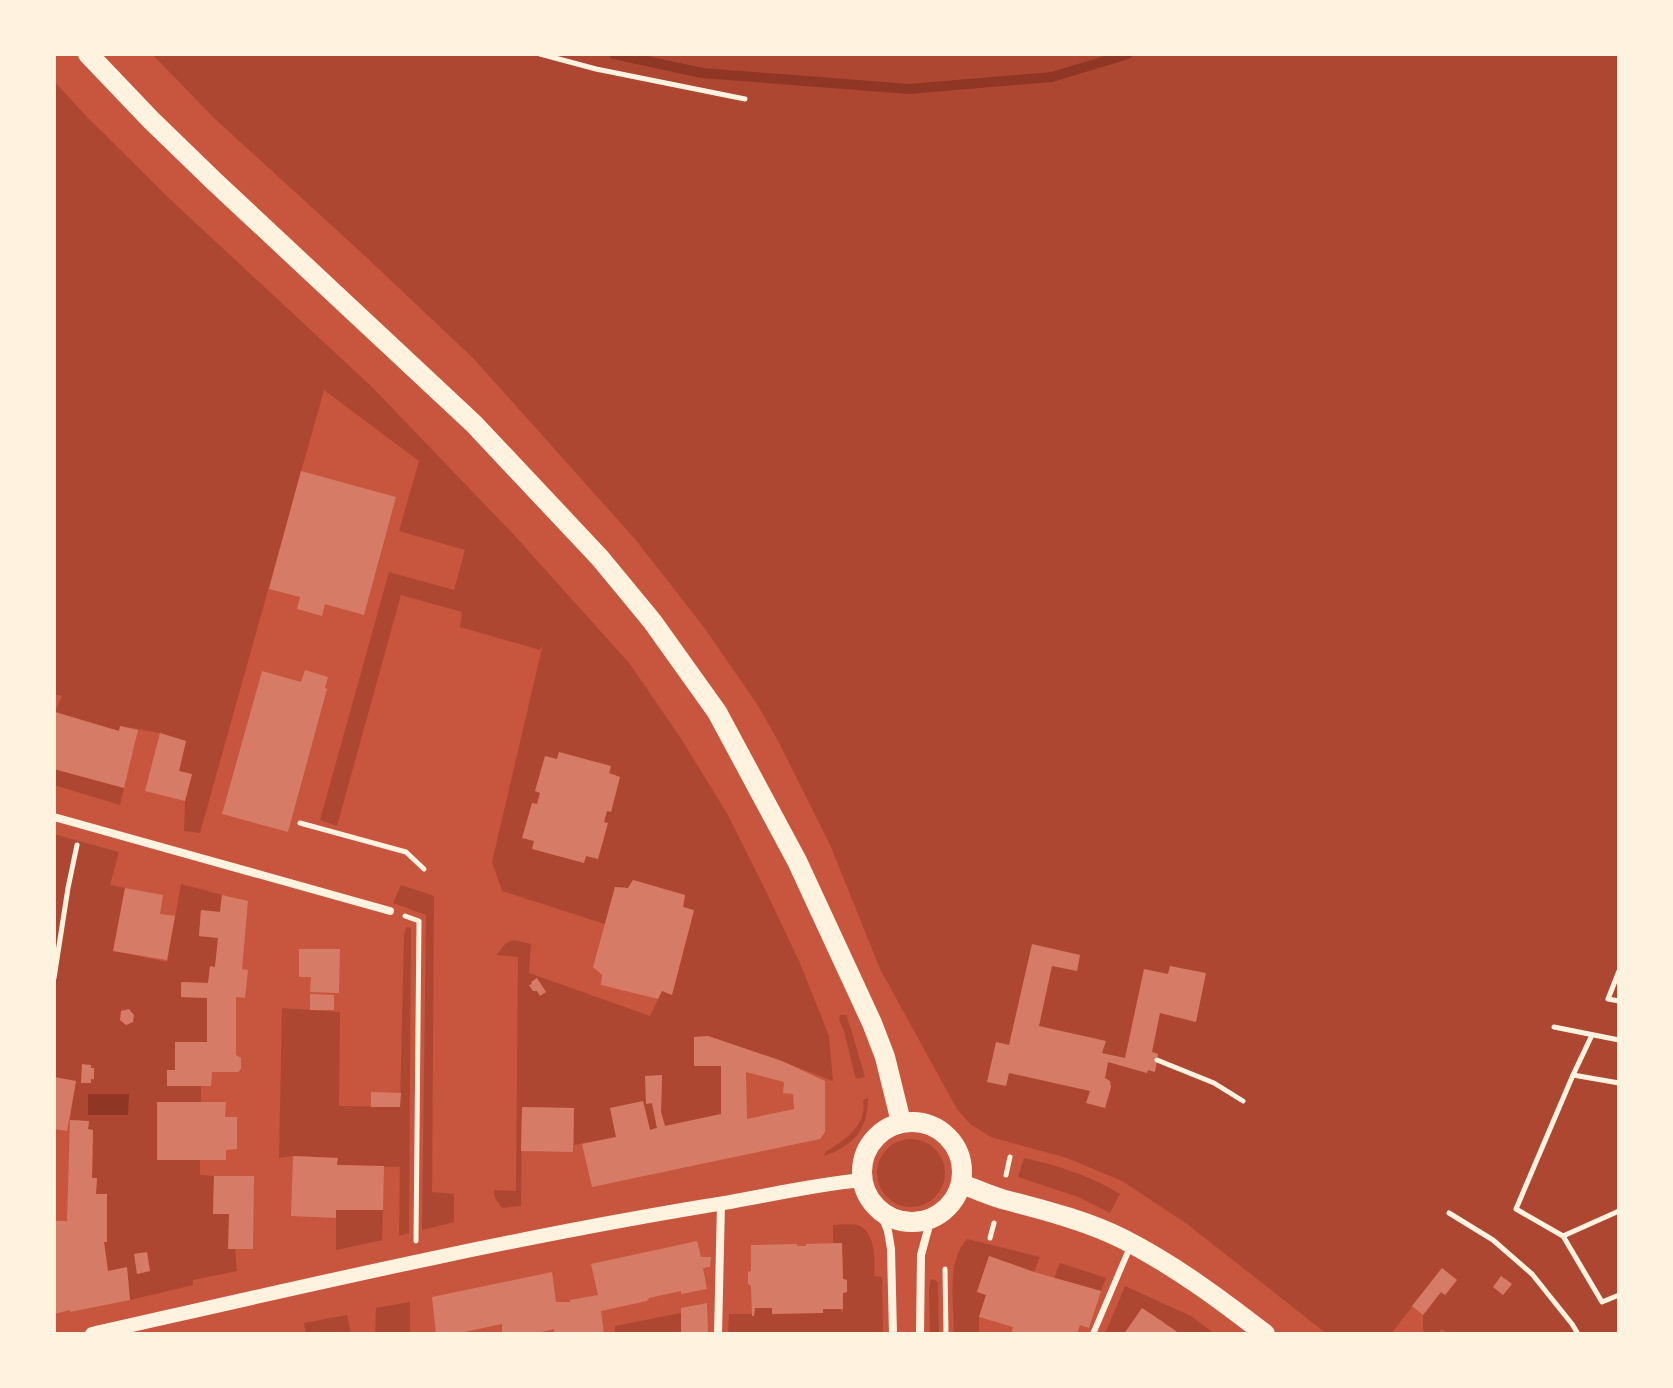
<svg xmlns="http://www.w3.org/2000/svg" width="1673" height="1388" font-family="'Alegreya Sans',sans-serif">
<rect width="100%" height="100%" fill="#c8553d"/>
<g fill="#ae4732">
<path d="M152,54H1619V1334H1449L1442,1329L1437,1334H1427L1423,1330V1315L1441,1292L1445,1295L1457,1280L1442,1268L1391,1334H1327L1187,1224L1122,1181L1067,1158L991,1137L970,1124L957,1109L880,969L831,847L778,741L757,704L703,626L635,539L473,358L365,256L214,118Z"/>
<path d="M54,81L87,117L173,202L373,388L515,536L630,664L680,737L728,815L762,883L800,963L829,1036L833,1081L781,1061L708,1036L694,1037L695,1066H721V1114L665,1126L661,1112L662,1076H646V1104L652,1103L657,1128L650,1130L643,1102L611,1108L616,1137L574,1145V1108L522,1107L521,1206L502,1208L495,1198L494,1190L516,1191L518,957L496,955L506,943L514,940L531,944L529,973L650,1016L662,991L672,994L694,911L683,907L685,895L633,880L628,888L615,887L605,924L502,891L492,862L543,644L540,650L460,627L462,612L401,595L337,826L320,820L389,572L454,590L465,550L399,531L419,461L324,390L200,833L184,831L185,801L192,775L179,771L186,741L160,733L121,726L119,731L55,712L62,696L54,694Z"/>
<path d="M54,769L124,788L120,805L54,785Z"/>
<path d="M54,834L119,852L110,885L125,888L114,951L167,962L181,884L222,895L220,912L201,911L199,936L218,938L215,967H210L208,983L181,982V997L207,998V1042H175V1070H167V1086H201V1102H158L157,1160H200V1175L214,1176L213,1214H229L235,1249L237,1271L193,1280V1285L130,1300L127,1268L108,1271L104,1242L107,1194H96L97,1178H92L93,1130H88L89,1121L70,1120L76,1081L54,1077Z"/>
<path d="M401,885L434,896L432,1192L454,1194V1222L422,1230L426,915L393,903Z"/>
<path d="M406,927L411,928L409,1233L399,1236L400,1167L337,1165V1158L293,1156L279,1158L282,1008L340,1012L339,1106L400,1107L404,936Z"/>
<path d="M840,1015H846L851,1029L865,1077L857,1079L855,1076L844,1031L839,1020Z"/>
<path d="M868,1098C868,1129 854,1146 824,1156L825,1152C844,1141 868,1125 863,1100Z"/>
<circle cx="911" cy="1173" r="34"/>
<path d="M1024,1158C1056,1165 1092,1176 1120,1194L1110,1213L1078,1197L1018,1177Z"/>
<path d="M336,1210H383L382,1240L336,1250Z"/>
<path d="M833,1225C841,1225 853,1223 860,1226C876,1235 875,1261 874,1276L882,1277L883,1334H728L729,1314H754L755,1308H772L823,1313V1309H841V1312H843V1293L847,1292V1281L843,1279L842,1244L833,1243Z"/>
<path d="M967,1239L1040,1257L1034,1272L989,1256L977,1291L986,1295L979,1317V1334H954C954,1305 946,1261 967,1239Z"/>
<path d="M1060,1263L1106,1278L1101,1291L1054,1278Z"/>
<path d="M931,1279L935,1280L938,1283L939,1334H930L929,1289Z"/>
<path d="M1125,1286L1191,1316L1215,1334H1180L1142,1308L1124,1334H1105Z"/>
<path d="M410,1302V1334H375L376,1308Z"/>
<path d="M681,1313V1334H615V1326Z"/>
<path d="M347,1315L351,1334H306L304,1323Z"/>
</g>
<path fill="#8f3625" d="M88,1094H129L128,1115H88Z"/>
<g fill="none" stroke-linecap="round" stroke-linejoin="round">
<path stroke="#8f3625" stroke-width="10" d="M614,54L702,73L909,89L1052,77L1128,54"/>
</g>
<g fill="#d67c66" fill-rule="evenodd">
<path d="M301,471L396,497L364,615L325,604L322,616L297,609L300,597L269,589Z"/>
<path d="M305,670L328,677L325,688L327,689L288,832L222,814L262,671L301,682Z"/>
<path d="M55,712L119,731L120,726L138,730L124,788L54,769Z"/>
<path d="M160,733L186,741L179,771L192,774L185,801L145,791Z"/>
<path d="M559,752L611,766L609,773L620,777L611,812L607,811L604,822L608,823L598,859L586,856L584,863L532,849L534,841L522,838L532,803L537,804L540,793L535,791L545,756L557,759Z"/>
<path d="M633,880L685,895L683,907L694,910L672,995L662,991L658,999L601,985L602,975L593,967L615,887L628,888Z"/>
<path d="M125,888L163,895L160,914L175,916L167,960L113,951Z"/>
<path d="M222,895L248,901L242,969L248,970L245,998L236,997V1055L241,1058V1069L238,1072H212L211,1086H167V1070H175V1042H207V998L181,997V982L208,983L210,966L215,967L218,938L199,936L201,910L220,912Z"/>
<path d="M1032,944L1080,955L1077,971L1052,966L1039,1026L1106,1041L1102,1053L1125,1058L1144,969L1168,974L1170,966L1206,973L1196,1022L1160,1013L1152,1052L1158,1054L1155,1072L1148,1070L1147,1073L1108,1062L1105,1078L1110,1081L1111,1087L1105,1108L1086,1103L1090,1091L1009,1073L1006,1086L987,1082L996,1042L1009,1045Z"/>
<path d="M299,949H340L339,993L310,992L311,977H299Z"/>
<path d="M537,978L546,992L540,996L537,991H533L529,985L532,984L531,982Z"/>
<path d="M310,994L334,995V1010H310Z"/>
<path d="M129,1009L134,1015L133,1022L126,1025L120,1020L121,1011Z"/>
<path d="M708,1036L782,1061L825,1081V1132L820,1139L592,1187L582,1144L616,1137L610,1108L643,1101L650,1130L657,1128L652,1103L646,1104L645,1076L662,1075L661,1112L665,1126L721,1114V1066H694V1037ZM746,1072L784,1082L783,1093L793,1094L794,1109L747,1119Z"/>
<path d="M82,1064L91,1065V1068H94V1079H91V1083H81Z"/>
<path d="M54,1077L76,1081L67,1131L54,1129Z"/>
<path d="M371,1092L401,1093L400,1107H371Z"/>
<path d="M157,1102H226L225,1117H237V1149L226,1150V1160H157Z"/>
<path d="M522,1107L574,1108L573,1152L521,1151Z"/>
<path d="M70,1120L89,1121L88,1129L93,1130L92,1178H97L96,1194H107V1242H104L108,1271L127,1267L130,1300L70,1312V1310L54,1314V1221H67Z"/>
<path d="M293,1156L338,1158L337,1165L384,1166L383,1210H336V1218L291,1216Z"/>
<path d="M214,1176H254L253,1249H228L229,1214H213Z"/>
<path d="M697,1241L701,1257H711L710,1267L703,1268L707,1289L681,1294V1291L649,1298L647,1301L601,1311L604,1334H554V1329L533,1334H502V1324L455,1334H436L432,1297L552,1272L556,1302H570V1300L598,1295L591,1264Z"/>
<path d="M842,1243L843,1279L847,1280V1292L843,1293V1309H823V1313L772,1314V1308H755L754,1316H752L751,1286L748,1284V1272L751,1271V1245L797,1244V1246H806V1244Z"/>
<path d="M147,1252L150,1271L137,1274L134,1254Z"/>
<path d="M989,1256L1034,1272L1101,1291L1089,1328L1080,1325L1077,1334H1011L1013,1327L979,1317L986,1295L977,1292Z"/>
<path d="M1442,1268L1457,1280L1445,1295L1441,1292L1423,1315L1412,1306Z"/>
<path d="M1501,1276L1512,1284L1503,1295L1493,1287Z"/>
<path d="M707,1303L708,1334H681V1308Z"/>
<path d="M1142,1308L1160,1320L1180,1334H1124Z"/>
</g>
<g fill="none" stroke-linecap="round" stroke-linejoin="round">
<g stroke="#fff3e0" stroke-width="5">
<path d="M540,54L596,69L745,99"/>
<path d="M300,823L406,852L424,869"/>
<path d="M405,916L419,921L416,1241"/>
<path d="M1619,971L1608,999L1619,1001"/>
<path d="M54,978L68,888L77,845"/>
<path d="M1554,1027L1619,1040"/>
<path d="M1157,1060L1214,1083L1243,1101"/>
<path d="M1573,1075L1592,1035"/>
<path d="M1619,1083L1573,1075L1516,1209L1563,1236L1602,1302L1619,1295"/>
<path d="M1006,1175L1010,1157"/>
<path d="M1449,1213L1493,1240L1532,1274L1572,1324L1578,1334"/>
<path d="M1563,1236L1619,1211"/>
<path d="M990,1238L994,1223"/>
<path d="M945,1269L946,1334"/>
</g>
<path stroke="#fff3e0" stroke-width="6" d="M1093,1334L1130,1247"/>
<g stroke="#fff3e0" stroke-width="8">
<path d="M54,817L390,911"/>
<path d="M880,1211L888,1231L891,1249L893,1334"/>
<path d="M718,1334L721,1204"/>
<path d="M920,1334L921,1255L931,1218"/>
</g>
<path stroke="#fff3e0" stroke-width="14" d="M92,1334C296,1288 500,1240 706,1206C758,1198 809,1185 862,1180"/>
<g stroke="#fff3e0" stroke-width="20">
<path d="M88,54L151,120L215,182L474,424L600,558L652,621L717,712L797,861L872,1023L885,1057L901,1122"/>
<circle cx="912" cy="1172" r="50"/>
<path d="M962,1184C975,1189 988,1195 1002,1199C1043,1210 1085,1220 1123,1239C1174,1265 1220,1299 1265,1334"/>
</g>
</g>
<rect width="1673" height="1388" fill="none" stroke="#fff3e0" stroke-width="112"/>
</svg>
